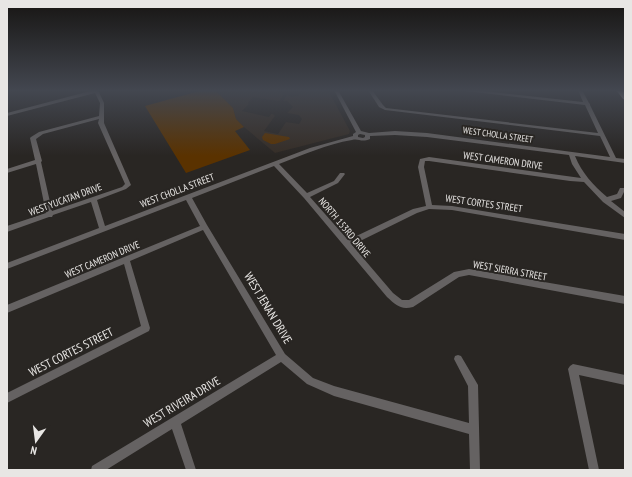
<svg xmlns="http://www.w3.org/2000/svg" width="632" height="477" font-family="'PT Sans Narrow',sans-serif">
<rect width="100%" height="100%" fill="#292623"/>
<path fill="#352d26" d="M215,90H274L284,94L279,101L253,97L248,103L249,104L242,111L269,117L271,114H273L275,116L264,131L278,134L286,122L299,124L302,119L299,115L287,113L293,107L287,101H283L287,95L292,97L298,96L300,95L299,94L305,90H328L350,131L349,134L275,153L244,127L236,119L233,108Z"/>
<g fill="#5a3200">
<path d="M203,90H215L233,108L236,119L244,127L235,131L250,150L186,173L145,106Z"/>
<path d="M265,133L289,137L290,139L275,144H271L263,140L262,137Z"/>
</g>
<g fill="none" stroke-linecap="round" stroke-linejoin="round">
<g fill="#656262" fill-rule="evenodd">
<path d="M94,90H98L104,103V123L131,185L126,189L97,200L105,226L310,148L353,136V134L356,132L334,90H338L361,131L369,133L395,131L427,133L610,157L600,136L385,110L379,107L368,90H372L383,105L386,108L598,133L585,105L466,91L464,90H475L583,102L578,90H582L589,103L590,104V105L616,158L625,159V163L575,156C582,173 593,185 607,197L617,194L620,188H624L625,190L621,198L611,201L625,212V218L603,202L584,182L570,181L429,161H425L424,167L432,205L452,206L625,234V240L452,210L429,209L417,213L352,245L393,293L402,300H409L454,272L469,269L625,296V304L469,275L459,277L413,307C400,310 396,305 387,297L304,198L274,166L192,198L207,225L285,354L313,378L334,386L469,423L468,386L454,359L455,356L458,355L461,356L478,385L480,470H470L469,434L334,396L307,384L281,362L181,424L196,470H186L172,429L106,470H91L92,466L276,355L203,230L130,261L150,328L149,331L7,403V393L141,326L124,264L7,313V305L200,226L186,200L7,269V263L99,228L91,202L53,215L52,217H49L7,232V226L46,213L36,164L7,173V169L35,160L30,138L31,137L39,132L99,116L100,103L95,93L7,116V113ZM99,119L98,123L125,184L122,187L52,211L41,162L42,161L36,139L43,134ZM360,134L365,135V137L363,138L358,137V135ZM395,135L427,137L569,155L572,164L581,178L429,157L420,159L418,167L426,206L413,209L348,240L310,197L338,183L345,174L344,173H340L334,181L307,193L279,164C303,155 327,144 352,140C359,138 361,143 370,139V136Z"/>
<path d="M573,364L625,375V385L579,375L599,470H589L568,369L570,366Z"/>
</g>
<path fill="#a39e9e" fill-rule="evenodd" d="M616,90H622L625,94V100L623,99Z"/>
</g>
<linearGradient id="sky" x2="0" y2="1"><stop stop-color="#171513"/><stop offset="0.58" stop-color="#434750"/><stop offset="1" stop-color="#434750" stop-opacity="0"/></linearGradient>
<rect width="632" height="156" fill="url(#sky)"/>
<g text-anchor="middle" stroke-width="4" stroke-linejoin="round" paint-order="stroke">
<g font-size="9" fill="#e8e6e4" stroke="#292623">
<text transform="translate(498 135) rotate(8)" y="3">WEST CHOLLA STREET</text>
</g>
<g font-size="10" fill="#e8e6e4" stroke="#292623">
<text transform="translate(503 160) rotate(8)" y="4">WEST CAMERON DRIVE</text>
<text transform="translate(177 190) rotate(-21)" y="4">WEST CHOLLA STREET</text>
<text transform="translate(65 199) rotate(-20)" y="4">WEST YUCATAN DRIVE</text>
<text transform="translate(484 203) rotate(8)" y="4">WEST CORTES STREET</text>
<text transform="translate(345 227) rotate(50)" y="4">NORTH 153RD DRIVE</text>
<text transform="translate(102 259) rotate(-23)" y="4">WEST CAMERON DRIVE</text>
<text transform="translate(510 270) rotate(10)" y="4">WEST SIERRA STREET</text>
</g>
<g font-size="12" fill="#e8e6e4" stroke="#292623">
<text transform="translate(268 308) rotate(59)" y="4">WEST JENAN DRIVE</text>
<text transform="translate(71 352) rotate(-27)" y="4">WEST CORTES STREET</text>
<text transform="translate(182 402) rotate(-31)" y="4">WEST RIVEIRA DRIVE</text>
</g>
</g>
<rect width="632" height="477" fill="none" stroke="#e8e6e4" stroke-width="16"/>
<g transform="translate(36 441) rotate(194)" stroke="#292623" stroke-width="3" paint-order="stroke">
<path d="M0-3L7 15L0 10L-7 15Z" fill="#e8e6e4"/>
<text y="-6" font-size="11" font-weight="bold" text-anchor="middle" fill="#e8e6e4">N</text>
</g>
</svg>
